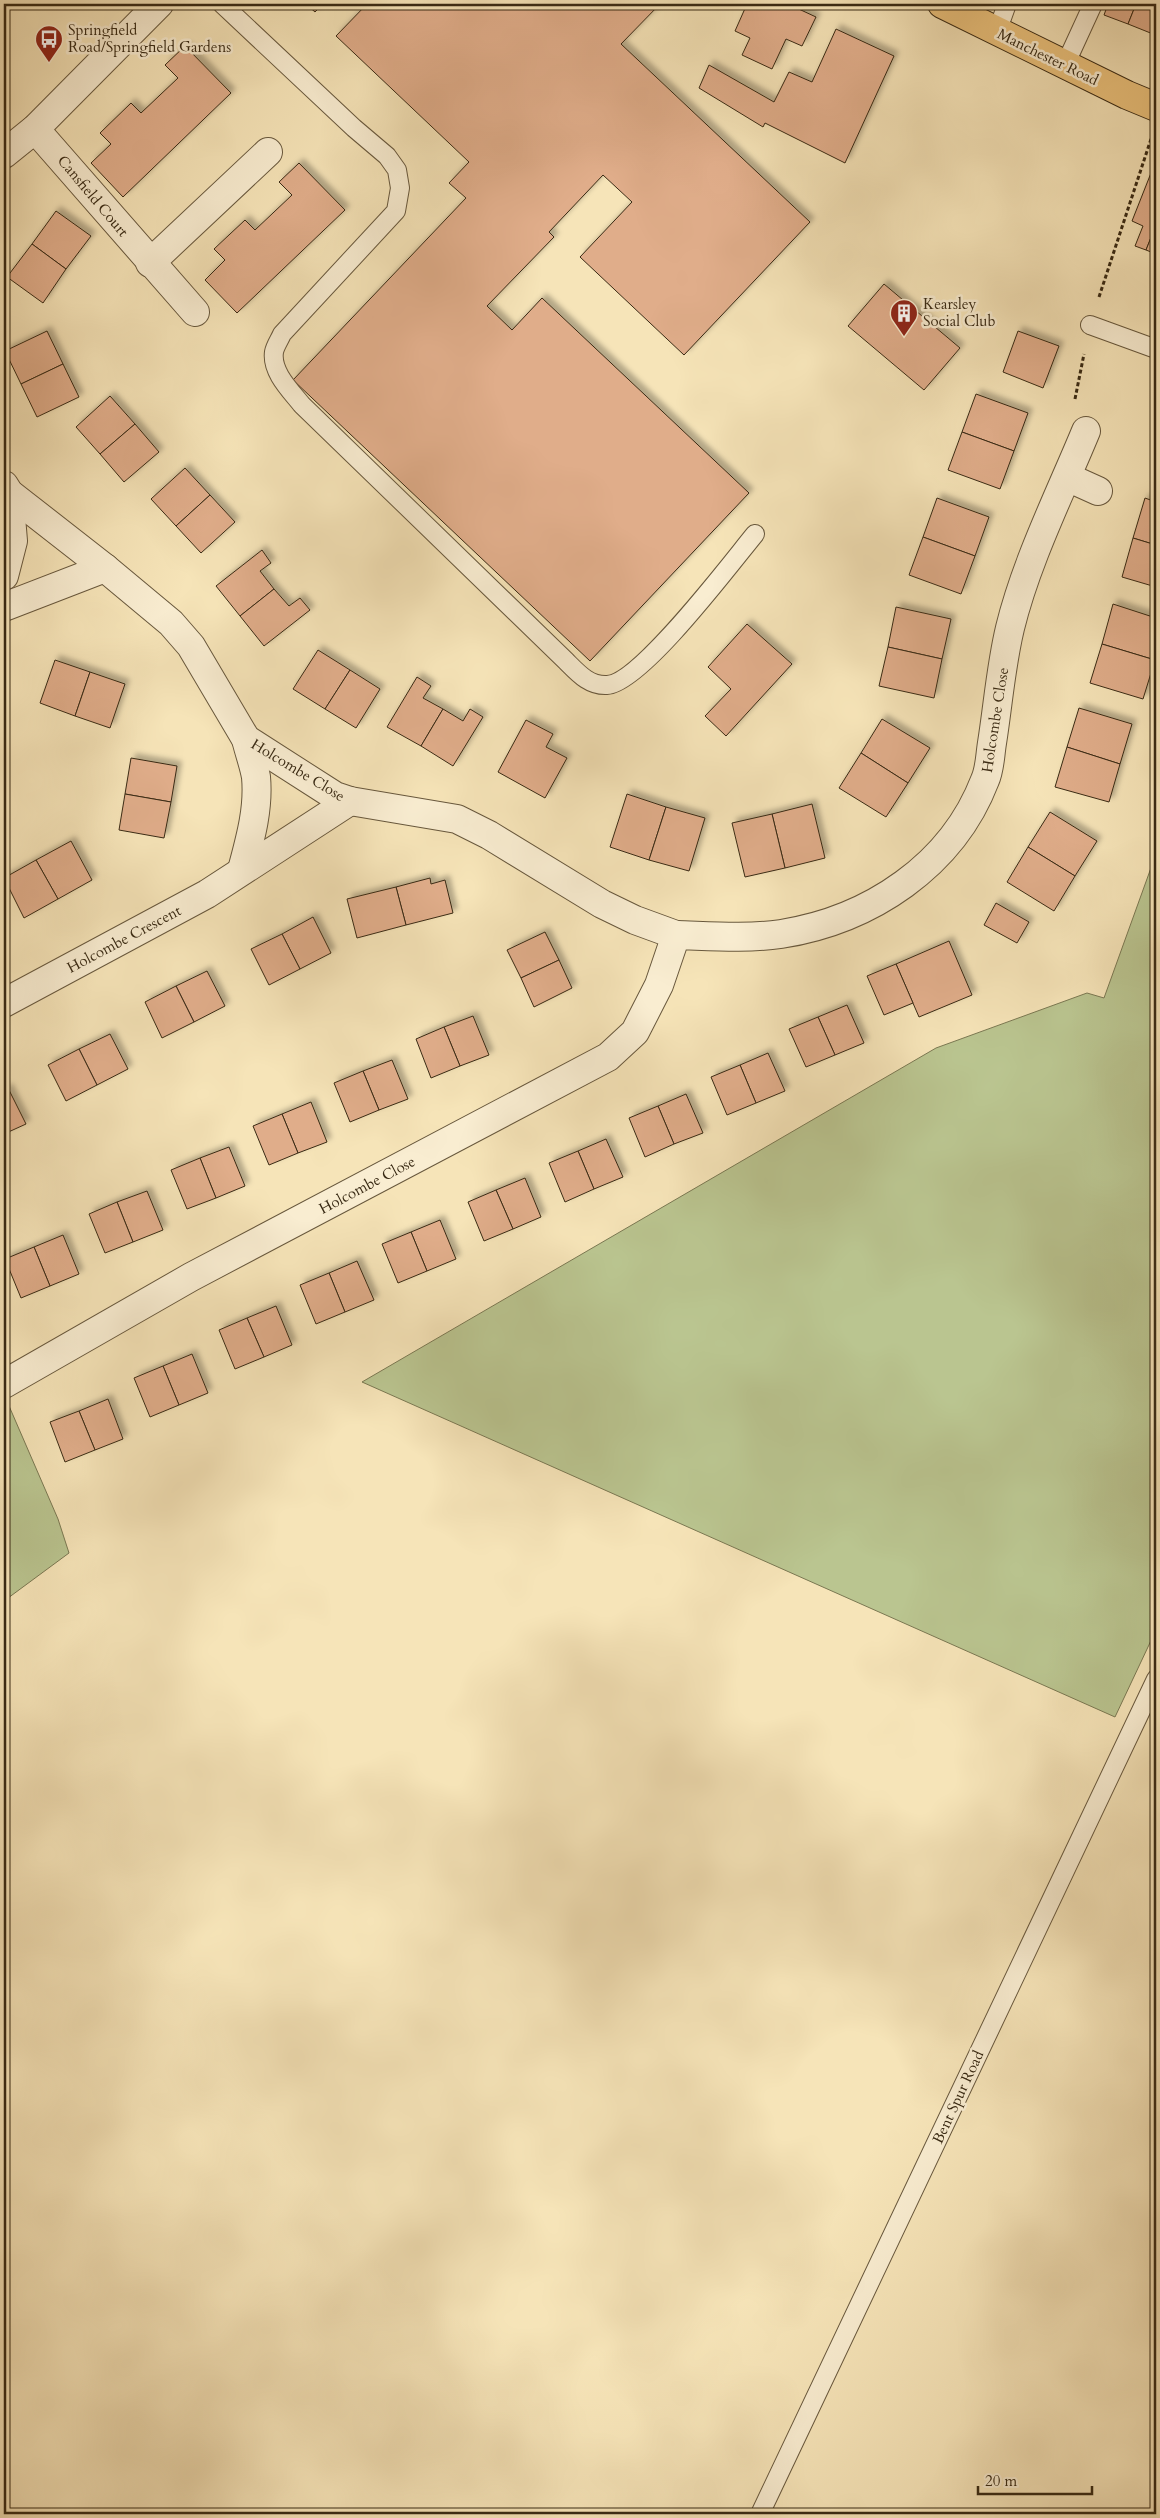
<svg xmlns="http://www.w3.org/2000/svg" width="1160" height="2518" font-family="Cardo,serif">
<defs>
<filter id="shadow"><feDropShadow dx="4.5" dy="-4.5" stdDeviation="2.5" flood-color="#0004"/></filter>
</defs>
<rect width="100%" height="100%" fill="#f6e4b8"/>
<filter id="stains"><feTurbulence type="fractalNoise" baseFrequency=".004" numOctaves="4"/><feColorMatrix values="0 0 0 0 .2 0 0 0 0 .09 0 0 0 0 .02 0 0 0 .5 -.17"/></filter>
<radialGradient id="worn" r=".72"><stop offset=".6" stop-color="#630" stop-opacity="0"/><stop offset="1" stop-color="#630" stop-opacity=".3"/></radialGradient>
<g fill="#bac590" stroke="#7a7852">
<path d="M1156,854V1630L1115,1717L362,1382L936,1048L1087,993L1104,998Z"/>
<path d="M6,1399L58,1519L69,1553L4,1601V1401Z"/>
</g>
<g fill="#e0ad8a" stroke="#392a14" filter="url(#shadow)">
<path d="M306,4H323L315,12Z"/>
<path d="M367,4H660L621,44L810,222L684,355L580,257L632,202L603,175L549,232L554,237L487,306L512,330L542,298L749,493L590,661L293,380L466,198L449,183L469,162L336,36Z"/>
<path d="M747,4H788L816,17L802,46L786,39L772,69L742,55L750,38L735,31Z"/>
<path d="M1108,4H1136L1128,24L1104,15Z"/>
<path d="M1136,4H1156V26L1153,34L1128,24Z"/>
<path d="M836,29L894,56L845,163L765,123L763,127L699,88L709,65L774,102L789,72L812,82Z"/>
<path d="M185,46L231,93L123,197L91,163L111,144L100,133L131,103L141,113L178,78L165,65Z"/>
<path d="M299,163L345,210L237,313L205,280L225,260L214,249L245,220L255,230L292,195L279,182Z"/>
<path d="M1151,173L1156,175V225L1146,250L1135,246L1143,226L1132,221Z"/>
<path d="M56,211L91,236L66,269L32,244Z"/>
<path d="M1156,225V254L1146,250Z"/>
<path d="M32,244L66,269L43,303L7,277Z"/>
<path d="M884,284L960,348L924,390L848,326Z"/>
<path d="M47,331L63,364L21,384L5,351Z"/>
<path d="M1018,331L1059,346L1043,388L1003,372Z"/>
<path d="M63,364L79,397L37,417L21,384Z"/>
<path d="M976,394L1028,413L1014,451L962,432Z"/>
<path d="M110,396L135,424L100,454L76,427Z"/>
<path d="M135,424L159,452L124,482L100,454Z"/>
<path d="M962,432L1014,451L1000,489L948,470Z"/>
<path d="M185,468L210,495L176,526L151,499Z"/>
<path d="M210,495L235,522L201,553L176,526Z"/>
<path d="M937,498L989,517L975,556L923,537Z"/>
<path d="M1145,498L1156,502V545L1133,538Z"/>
<path d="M923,537L975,556L961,594L909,575Z"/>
<path d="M1133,538L1156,545V587L1122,577Z"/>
<path d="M262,550L271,563L260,571L274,589L240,616L216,586Z"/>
<path d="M274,589L289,606L300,598L310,610L264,646L240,616Z"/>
<path d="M1113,604L1156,618L1155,660L1102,644Z"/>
<path d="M896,607L951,619L942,659L888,647Z"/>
<path d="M747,624L792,664L726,736L705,716L731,689L708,667Z"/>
<path d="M1102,644L1155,660L1143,699L1090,683Z"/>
<path d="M888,647L942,659L934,698L879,686Z"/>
<path d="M318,650L350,670L325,709L293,689Z"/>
<path d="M55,660L90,672L75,716L40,703Z"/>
<path d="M350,670L380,689L356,728L325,709Z"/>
<path d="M90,672L125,684L110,728L75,716Z"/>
<path d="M417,677L431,686L423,698L443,709L421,746L387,727Z"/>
<path d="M1079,708L1132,724L1120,764L1067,747Z"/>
<path d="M443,709L463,721L470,709L483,717L453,766L421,746Z"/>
<path d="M882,719L930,748L908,783L861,753Z"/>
<path d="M526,720L553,734L546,747L567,758L545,798L498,772Z"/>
<path d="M1067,747L1120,764L1109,802L1055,787Z"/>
<path d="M861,753L908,783L886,817L839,788Z"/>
<path d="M131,758L177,766L171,802L125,794Z"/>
<path d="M125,794L171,802L164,838L119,830Z"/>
<path d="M627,794L666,807L649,860L610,847Z"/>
<path d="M812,804L825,858L785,868L772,814Z"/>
<path d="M666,807L705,818L689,871L649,860Z"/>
<path d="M1050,812L1097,841L1075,876L1028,847Z"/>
<path d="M772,814L785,868L745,877L732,823Z"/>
<path d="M71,841L92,880L58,899L36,860Z"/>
<path d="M1028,847L1075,876L1054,911L1007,882Z"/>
<path d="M36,860L58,899L24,918L4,878Z"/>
<path d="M430,878L431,884L445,880L453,913L406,925L396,887Z"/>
<path d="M396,887L406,925L357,938L347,899Z"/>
<path d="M996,903L1029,922L1017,943L984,925Z"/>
<path d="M313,917L331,953L300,969L282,934Z"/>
<path d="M545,932L559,960L521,978L507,950Z"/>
<path d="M282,934L300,969L269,985L251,949Z"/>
<path d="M949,941L972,995L919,1017L896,964Z"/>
<path d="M559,960L572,988L534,1007L521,978Z"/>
<path d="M896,964L913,1003L884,1015L867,976Z"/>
<path d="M207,971L225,1006L194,1022L176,986Z"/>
<path d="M176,986L194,1022L162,1038L145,1002Z"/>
<path d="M847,1005L864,1043L835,1055L818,1017Z"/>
<path d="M473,1016L489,1055L460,1066L444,1027Z"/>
<path d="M818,1017L835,1055L806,1067L789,1029Z"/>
<path d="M444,1027L460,1066L431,1078L416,1039Z"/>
<path d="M110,1034L128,1069L97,1085L79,1049Z"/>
<path d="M79,1049L97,1085L66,1101L48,1065Z"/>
<path d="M768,1053L785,1091L756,1103L740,1065Z"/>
<path d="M392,1060L408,1099L379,1110L363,1071Z"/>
<path d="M740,1065L756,1103L727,1115L711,1077Z"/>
<path d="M363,1071L379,1110L350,1122L334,1083Z"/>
<path d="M8,1088L26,1124L4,1134V1090Z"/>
<path d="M686,1094L703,1133L674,1144L658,1106Z"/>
<path d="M311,1102L327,1142L298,1153L282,1114Z"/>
<path d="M658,1106L674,1144L645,1157L629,1118Z"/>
<path d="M282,1114L298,1153L269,1165L253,1126Z"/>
<path d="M606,1139L623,1177L594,1189L578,1151Z"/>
<path d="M229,1147L245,1186L216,1198L200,1158Z"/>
<path d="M578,1151L594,1189L565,1202L549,1163Z"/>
<path d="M200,1158L216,1198L187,1209L171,1170Z"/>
<path d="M525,1178L541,1217L513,1229L496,1190Z"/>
<path d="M496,1190L513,1229L484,1241L468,1202Z"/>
<path d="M147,1191L163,1230L133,1242L117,1202Z"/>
<path d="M117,1202L133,1242L105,1253L89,1214Z"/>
<path d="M440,1220L456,1259L427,1271L411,1232Z"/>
<path d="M411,1232L427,1271L398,1283L382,1244Z"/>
<path d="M63,1235L79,1274L50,1286L34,1247Z"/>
<path d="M34,1247L50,1286L21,1298L5,1259Z"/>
<path d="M357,1261L374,1300L345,1312L329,1273Z"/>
<path d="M329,1273L345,1312L316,1324L300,1285Z"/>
<path d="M276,1306L292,1345L264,1357L247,1318Z"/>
<path d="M247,1318L264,1357L235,1369L219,1330Z"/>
<path d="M192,1354L208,1393L179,1405L163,1366Z"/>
<path d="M163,1366L179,1405L150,1417L134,1378Z"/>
<path d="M108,1399L123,1439L95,1450L79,1411Z"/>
<path d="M79,1411L95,1450L65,1462L50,1422Z"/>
</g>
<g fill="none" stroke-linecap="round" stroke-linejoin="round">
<g stroke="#68583d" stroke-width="20">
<g id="service">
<path d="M222,4L354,128L387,156L397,170L400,188L396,211L282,334C280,339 275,346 274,352C271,372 291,391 302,405L566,661C578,673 589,686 607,685C640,684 731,563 755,534"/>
<path d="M997,32L1007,4"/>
<path d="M1065,65L1093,4"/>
<path d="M1090,325L1156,349"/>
<path d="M760,2514L1156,1679"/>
</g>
</g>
<g stroke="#68583d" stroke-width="30">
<g id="minor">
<path d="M35,129L195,312"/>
<path d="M4,154L35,129L159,4"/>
<path d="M150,263L268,152"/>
<path d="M1067,477L1098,491"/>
<path d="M4,485L9,493L105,568L171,623L191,646L246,739L335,796L350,801L457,819L489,835L602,904L635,920L676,935"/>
<path d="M4,576L13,541L9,493"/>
<path d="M4,607L105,568"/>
<path d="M242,870C250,840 259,809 256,777C254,765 249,752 246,739"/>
<path d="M4,1003L207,894L350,801"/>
<path d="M4,1384L191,1277L608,1057L635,1032L659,985L676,935C710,936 746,939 781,934C870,920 952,866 985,780C990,769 990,755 992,743C998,705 1001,665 1010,628C1026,562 1060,494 1086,431"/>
</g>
</g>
<g stroke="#392a14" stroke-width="30">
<path id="primary" d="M942,4L1127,95L1156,107"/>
</g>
<g stroke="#392a14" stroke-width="3" stroke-dasharray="4 2.5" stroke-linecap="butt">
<path d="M1099,297L1151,139"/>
<path d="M1075,399L1084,354"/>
</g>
<use href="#service" stroke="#f9edd1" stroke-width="18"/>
<use href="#minor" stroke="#f9edd1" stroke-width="28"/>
<use href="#primary" stroke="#ebc27c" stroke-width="28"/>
</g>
<defs>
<g id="bus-pin" transform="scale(1.4375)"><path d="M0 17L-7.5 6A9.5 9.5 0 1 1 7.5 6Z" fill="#8f2418" stroke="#f9edd1"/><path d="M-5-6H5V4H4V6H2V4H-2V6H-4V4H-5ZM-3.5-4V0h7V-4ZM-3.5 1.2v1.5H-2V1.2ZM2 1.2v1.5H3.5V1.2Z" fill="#fff"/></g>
<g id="building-pin" transform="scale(1.4375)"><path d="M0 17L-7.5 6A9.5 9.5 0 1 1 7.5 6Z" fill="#8f2418" stroke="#f9edd1"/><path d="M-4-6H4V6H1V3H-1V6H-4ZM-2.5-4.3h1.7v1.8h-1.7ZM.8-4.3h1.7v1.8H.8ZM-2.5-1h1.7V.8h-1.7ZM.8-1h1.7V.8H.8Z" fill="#fff"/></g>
</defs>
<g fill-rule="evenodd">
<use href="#bus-pin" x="49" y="39"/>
<use href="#building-pin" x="904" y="313"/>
</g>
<g text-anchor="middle" stroke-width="5" stroke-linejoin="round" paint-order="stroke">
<g font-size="15" fill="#392a14" stroke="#f9edd1" text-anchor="start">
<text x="68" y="35">Springfield<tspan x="68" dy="17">Road/Springfield Gardens</tspan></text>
<text x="923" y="309">Kearsley<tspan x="923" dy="17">Social Club</tspan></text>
</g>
<g font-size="15" fill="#392a14" stroke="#f9edd1">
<text transform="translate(1048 57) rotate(26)" y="5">Manchester Road</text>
<text transform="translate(93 196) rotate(50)" y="5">Cansfield Court</text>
<text transform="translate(995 720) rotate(-81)" y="5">Holcombe Close</text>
<text transform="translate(298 770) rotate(31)" y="5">Holcombe Close</text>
<text transform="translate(124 939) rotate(-28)" y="5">Holcombe Crescent</text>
<text transform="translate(367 1185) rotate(-28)" y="5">Holcombe Close</text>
<text transform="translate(958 2097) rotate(-65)" y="5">Bent Spur Road</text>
</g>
</g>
<rect width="1160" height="2518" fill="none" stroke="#f6e4b8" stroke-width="20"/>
<rect x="5" y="5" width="1150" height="2508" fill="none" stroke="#392a14" stroke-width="2.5"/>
<rect x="10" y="10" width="1140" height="2498" fill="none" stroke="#392a14"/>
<path d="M978 2486v8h114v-8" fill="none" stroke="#392a14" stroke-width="2.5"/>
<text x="985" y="2486" font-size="15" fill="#392a14" stroke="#f9edd1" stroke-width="4" paint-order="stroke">20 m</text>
<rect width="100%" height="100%" filter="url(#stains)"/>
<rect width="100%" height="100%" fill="url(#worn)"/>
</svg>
